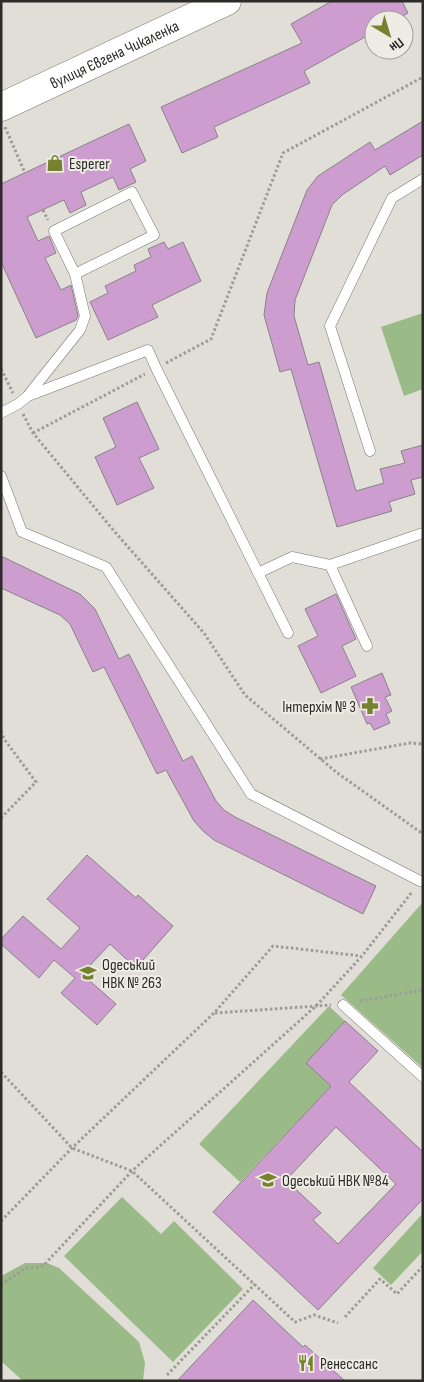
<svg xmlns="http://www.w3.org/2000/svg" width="424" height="1382" font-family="'Sofia Sans Condensed',sans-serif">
<rect width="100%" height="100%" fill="#e1ded8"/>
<g fill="#9abb87">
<path d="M423,313V389L404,396L381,327Z"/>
<path d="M423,902V1068L341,995Z"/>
<path d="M329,1006L345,1021L307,1063L331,1086L240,1182L199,1144Z"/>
<path d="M122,1197L161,1234L174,1221L243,1289L173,1362L64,1256Z"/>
<path d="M423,1213V1251L391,1285L373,1268Z"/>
<path d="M25,1263H47L59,1268L139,1342L145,1363L143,1381H23L1,1361V1276Z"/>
</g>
<g fill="#cd9dcf" stroke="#888388" fill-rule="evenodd">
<path d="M332,1H402L408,13L396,20H374V32L304,71L310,83L214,127L218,137L182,153L161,107L302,43L291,24Z"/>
<path d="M423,121V155L390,175L385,166L342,195L332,205L295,300L294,316L308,365L319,362L356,491L384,483L380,469L405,463L401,451L423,445V477L411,480L415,494L389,502L392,511L337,527L291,369L280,372L264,315L267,293L307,190L318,176L370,142L375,150Z"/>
<path d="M129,124L146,161L130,169L136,182L119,190L113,177L81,192L86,205L70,213L64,200L27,217L38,241L49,236L56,253L45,258L61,290L71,285L78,316L76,320L36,338L1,262V184Z"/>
<path d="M164,242L168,249L183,242L201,281L152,305L158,317L108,340L90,302L108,293L105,286L136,271L134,265L151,257L148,249Z"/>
<path d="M137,402L159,449L139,458L154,488L117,505L95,457L116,447L103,418Z"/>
<path d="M1,556L80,594L95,609L119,659L129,654L183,761L192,756L216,801L224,810L235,817L376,886L363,914L214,840L203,831L194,821L166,770L157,774L104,667L93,672L70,624L60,615L1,588Z"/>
<path d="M336,594L356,639L342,646L356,676L321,693L298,646L318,636L305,609Z"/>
<path d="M382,673L391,695L385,697L392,711L386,714L390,723L374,730L370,723L367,724L351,687Z"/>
<path d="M87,855L136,898L138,895L173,926L136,968L110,944L82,974L116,1004L97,1025L61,993L75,978L54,960L39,978L1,944V939L23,916L61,949L80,928L47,899Z"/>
<path d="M345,1021L378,1051L349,1082L423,1152V1199L318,1310L213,1212L331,1086L306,1063ZM336,1127L396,1184L338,1244L313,1220L321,1213L286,1180Z"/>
<path d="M253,1300L303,1347L305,1345L345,1381H177Z"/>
</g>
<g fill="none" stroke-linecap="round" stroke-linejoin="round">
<g stroke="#797771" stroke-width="11">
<g id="lane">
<path d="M29,394L80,330L85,316L75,274L54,231L132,192L154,235L75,274"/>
<path d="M1,413L18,404L28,396L148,350L156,368L288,633"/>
<path d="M370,451L330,326L392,198L423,179"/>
<path d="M1,476L22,532L106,567L251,794L420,881"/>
<path d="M258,573L292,557L330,565"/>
<path d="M367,646L330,565L423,533"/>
<path d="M343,1005L423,1077"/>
</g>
</g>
<g stroke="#797771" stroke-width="29">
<g id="secondary">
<path id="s1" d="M1,107L227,1"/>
</g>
</g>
<g stroke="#9e9c97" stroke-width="3" stroke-dasharray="2.5 2.5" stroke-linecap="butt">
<path d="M5,127L25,173"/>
<path d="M43,210L48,220"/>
<path d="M166,363L211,339L283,153L423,77"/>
<path d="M1,369L13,393"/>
<path d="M23,414L33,433L114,531L204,633L245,695L336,772L423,834"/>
<path d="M33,433L145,374"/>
<path d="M1,731L4,739L36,782L1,818"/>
<path d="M320,759L410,743L423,744"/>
<path d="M360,1001L423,990"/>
<path d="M215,1013L331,1005"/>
<path d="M1,1072L72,1148L132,1171L295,1322L314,1315L338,1323"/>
<path d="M1,1221L72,1148L214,1013L273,946L361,956"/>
<path d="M1,1285L24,1269L43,1266L132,1171L316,1006L362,956L412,892"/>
<path d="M345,1317L380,1279L397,1294L423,1266"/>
<path d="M167,1375L255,1284"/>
</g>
<use href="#lane" stroke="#fff" stroke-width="10"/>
<use href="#secondary" stroke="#fff" stroke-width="28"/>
</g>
<defs>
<g id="shop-bare" transform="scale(1.35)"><path d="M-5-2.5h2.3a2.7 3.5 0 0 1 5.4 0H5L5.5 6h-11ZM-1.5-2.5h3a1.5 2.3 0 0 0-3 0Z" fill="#76822f" stroke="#eeece5" stroke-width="2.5" paint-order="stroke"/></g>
<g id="pharmacy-bare" transform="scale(1.35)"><path d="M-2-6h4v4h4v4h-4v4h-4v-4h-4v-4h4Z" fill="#76822f" stroke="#eeece5" stroke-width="2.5" paint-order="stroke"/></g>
<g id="school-bare" transform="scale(1.35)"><path d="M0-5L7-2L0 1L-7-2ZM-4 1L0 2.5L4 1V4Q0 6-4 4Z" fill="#76822f" stroke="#eeece5" stroke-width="2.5" paint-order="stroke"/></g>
<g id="restaurant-bare" transform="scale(1.35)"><path d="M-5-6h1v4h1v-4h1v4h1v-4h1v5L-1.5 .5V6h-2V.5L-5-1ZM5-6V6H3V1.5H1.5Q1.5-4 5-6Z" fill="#76822f" stroke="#eeece5" stroke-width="2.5" paint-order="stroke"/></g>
</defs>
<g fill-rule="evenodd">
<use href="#shop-bare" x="55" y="163"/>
<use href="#pharmacy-bare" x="370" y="706"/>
<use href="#school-bare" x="88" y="973"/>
<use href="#school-bare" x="268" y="1180"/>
<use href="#restaurant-bare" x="306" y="1363"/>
</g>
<g text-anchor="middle" stroke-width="4" stroke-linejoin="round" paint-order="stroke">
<g font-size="16" fill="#2c2b28" stroke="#eeece5">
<text dy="6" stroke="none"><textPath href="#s1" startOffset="125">вулиця Євгена Чикаленка</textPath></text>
</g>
<g font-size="16" fill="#2c2b28" stroke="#eeece5" text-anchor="start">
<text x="69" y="169">Esperer</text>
<text x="356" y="712" text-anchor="end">Інтерхім № 3</text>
<text x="102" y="970">Одеський<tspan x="102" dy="18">НВК № 263</tspan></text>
<text x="282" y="1186">Одеський НВК №84</text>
<text x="320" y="1369">Ренессанс</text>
</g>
</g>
<rect width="424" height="1382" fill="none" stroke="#2c2b28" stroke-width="5"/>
<g transform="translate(389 35) rotate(142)"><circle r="24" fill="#eeece5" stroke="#a09f99"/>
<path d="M0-4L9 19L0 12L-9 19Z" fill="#76822f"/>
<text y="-8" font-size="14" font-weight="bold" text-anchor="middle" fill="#2c2b28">Пн</text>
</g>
</svg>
